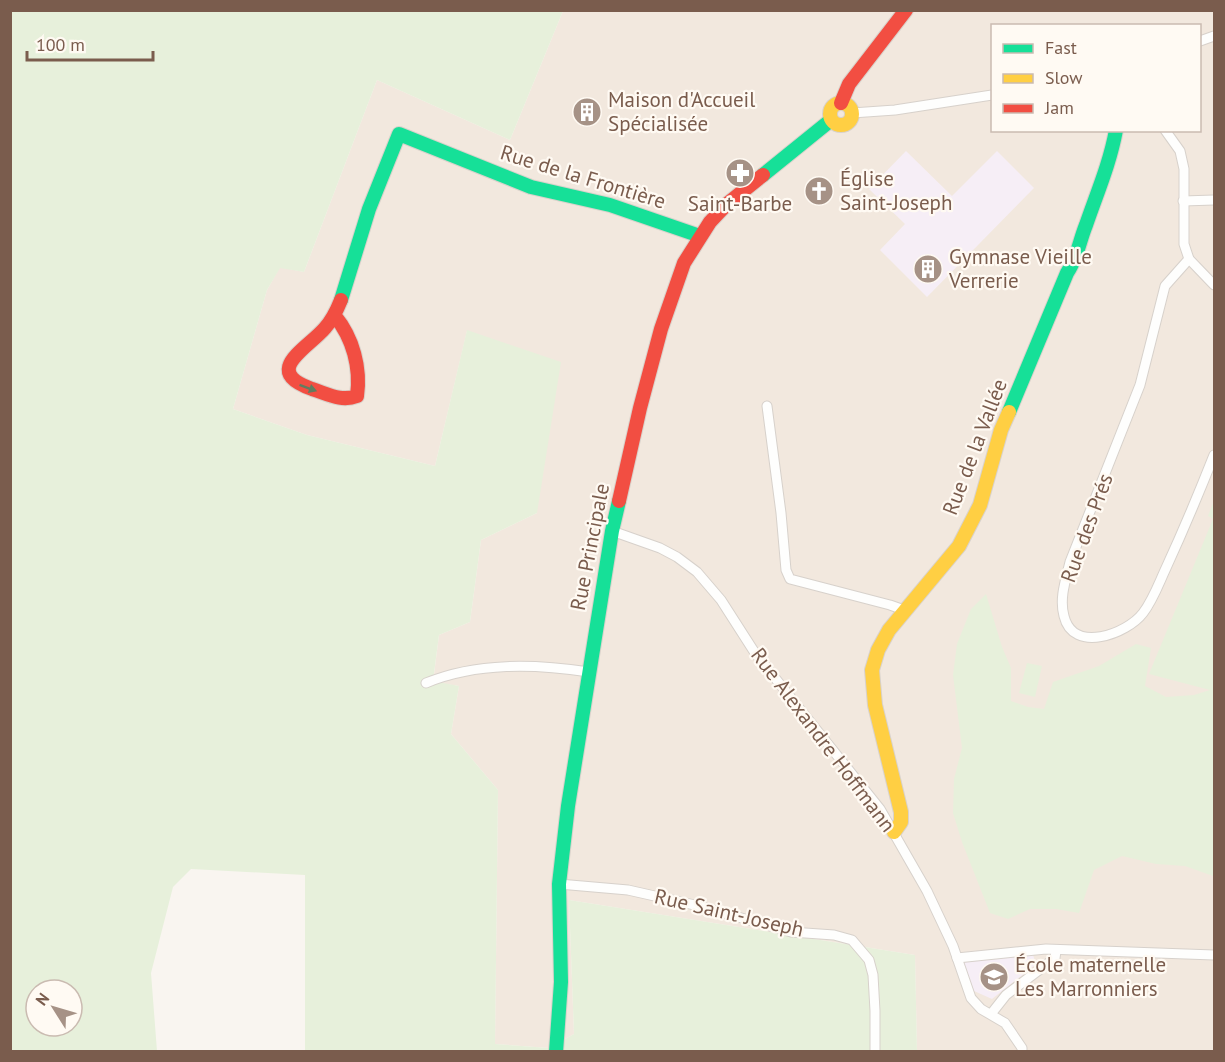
<svg xmlns="http://www.w3.org/2000/svg" width="1225" height="1062" font-family="'PT Sans',sans-serif">
<rect width="100%" height="100%" fill="#f9f5f0"/>
<path fill="#f2e8de" fill-rule="evenodd" d="M563,11H1214V1051H917L915,955L569,900L574,1034L549,1048L495,1044L498,790L451,734L459,686L433,682L439,635L470,622L481,540L537,513L467,331L435,466L307,435L233,409L267,290L280,267L304,272L377,80L510,140ZM992,26H1200V130H992Z"/>
<g fill="#f6eef6">
<path d="M906,151L952,196L997,151L1034,188L927,297L880,250L905,224L869,189Z"/>
<path d="M1033,955L1036,964L992,999L974,991L962,961Z"/>
</g>
<g fill="#e7f0db" fill-rule="evenodd">
<path d="M10,11H563L510,140L377,80L304,272L280,268L267,290L233,409L307,435L435,466L467,330L561,362L537,513L481,540L470,622L439,635L433,681L459,686L451,734L498,790L495,1044L549,1048L574,1034L569,900L915,955L917,1051H305V875L191,869L173,887L151,973L157,1051H11ZM36,990H72V1026H36Z"/>
<path d="M1214,501V878L1213,876L1185,866L1156,864L1122,856L1094,870L1079,913L1056,909H1030L1008,919L990,913L962,842L953,813L954,779L962,748L953,675L957,644L971,609L986,594L1002,647L1011,668V701L1028,707L1044,709L1053,682L1099,666L1136,644L1151,648L1145,686L1166,697L1194,695L1210,690L1149,674L1213,519L1208,516Z"/>
<path d="M1027,663L1042,666L1035,697L1019,693Z"/>
</g>
<g fill="none" stroke-linecap="round" stroke-linejoin="round">
<g stroke="#d7d1cb" stroke-width="11">
<g id="street">
<path d="M1200,41L1214,36"/>
<path d="M852,113L895,110L992,95"/>
<path d="M1165,130L1180,151L1184,169V244L1189,259L1214,285"/>
<path d="M1183,201L1214,200"/>
<path d="M1189,259L1165,286L1140,385L1070,562C1066,579 1059,598 1064,616C1073,654 1127,634 1143,613C1153,600 1159,583 1166,568C1183,531 1199,493 1214,455"/>
<path d="M767,406L781,513L786,570L790,579L890,605L907,611"/>
<path d="M612,531L660,548L677,557L697,572L721,600L755,653L880,809L927,891L953,946L971,998L981,1009L1005,1023L1022,1048V1052"/>
<path d="M426,683C477,662 535,664 589,672"/>
<path d="M559,884L628,890L699,906L791,932L834,935L852,940L869,960L873,975L875,1011V1052"/>
<path d="M957,958L1046,949L1214,955"/>
<path d="M991,1014L1006,995L1055,958L1056,951"/>
</g>
</g>
<g stroke="#d9d2cb" stroke-width="16">
<g id="fast">
<path d="M763,175L831,120"/>
<path d="M341,300L369,209L399,134L531,187L610,205L700,236"/>
<path d="M1009,412L1067,273C1078,257 1079,242 1086,225C1097,193 1110,163 1116,130"/>
<path d="M556,1052L561,982L559,884L568,806L612,531L619,501"/>
</g>
</g>
<g stroke="#d9d2cb" stroke-width="16">
<g id="slow">
<circle cx="841" cy="114" r="11"/>
<path d="M894,832L901,822V812L875,705L872,670L878,650L889,630L959,546L980,505L1001,430L1009,412"/>
</g>
</g>
<g stroke="#d9d2cb" stroke-width="16">
<g id="jam">
<path d="M841,103L849,84L906,10"/>
<path d="M335,316C353,338 361,368 357,396C341,402 328,394 312,389C261,371 307,349 325,328C333,319 337,310 341,300"/>
<path d="M619,501L640,408L661,329L684,263L710,222L727,204L763,175"/>
</g>
</g>
<use href="#street" stroke="#fefefd" stroke-width="9"/>
<use href="#fast" stroke="#16e098" stroke-width="14"/>
<use href="#slow" stroke="#ffcf43" stroke-width="14"/>
<use href="#jam" stroke="#f24e42" stroke-width="14"/>
</g>
<defs><path id="oneway-solid" d="M-6-.8H1V-3.2L6.5 0L1 3.2V.8H-6Z" transform="scale(1.5)"/></defs>
<use fill="#617d60" href="#oneway-solid" transform="translate(308 388) rotate(20)"/>
<defs>
<g id="building-disc" transform="scale(1.5)"><circle r="9.5" fill="#a69286" stroke="#fffaf3"/><path d="M-4-6H4V6H1V3H-1V6H-4ZM-2.5-4.3h1.7v1.8h-1.7ZM.8-4.3h1.7v1.8H.8ZM-2.5-1h1.7V.8h-1.7ZM.8-1h1.7V.8H.8Z" fill="#fff"/></g>
<g id="pharmacy-disc" transform="scale(1.5)"><circle r="9.5" fill="#a69286" stroke="#fffaf3"/><path d="M-2-6h4v4h4v4h-4v4h-4v-4h-4v-4h4Z" fill="#fff"/></g>
<g id="church-disc" transform="scale(1.5)"><circle r="9.5" fill="#a69286" stroke="#fffaf3"/><path d="M-1.2-6h2.4v3.5h3.3v2.4h-3.3V6h-2.4V-.1h-3.3v-2.4h3.3Z" fill="#fff"/></g>
<g id="school-disc" transform="scale(1.5)"><circle r="9.5" fill="#a69286" stroke="#fffaf3"/><path d="M0-5L7-2L0 1L-7-2ZM-4 1L0 2.5L4 1V4Q0 6-4 4Z" fill="#fff"/></g>
</defs>
<g fill-rule="evenodd">
<use href="#building-disc" x="587" y="112"/>
<use href="#pharmacy-disc" x="740" y="173"/>
<use href="#church-disc" x="819" y="191"/>
<use href="#building-disc" x="928" y="269"/>
<use href="#school-disc" x="994" y="977"/>
</g>
<g text-anchor="middle" stroke-width="4.5" stroke-linejoin="round" paint-order="stroke">
<g font-size="21" fill="#7a5c4d" stroke="#fffaf3" text-anchor="start">
<text x="608" y="107">Maison d'Accueil<tspan x="608" dy="24">Spécialisée</tspan></text>
<text x="840" y="186">Église<tspan x="840" dy="24">Saint-Joseph</tspan></text>
<text x="740" y="211" text-anchor="middle">Saint-Barbe</text>
<text x="949" y="264">Gymnase Vieille<tspan x="949" dy="24">Verrerie</tspan></text>
<text x="1015" y="972">École maternelle<tspan x="1015" dy="24">Les Marronniers</tspan></text>
</g>
<g font-size="21" fill="#7a5c4d" stroke="#fffaf3">
<text transform="translate(583 177) rotate(17)" y="7">Rue de la Frontière</text>
<text transform="translate(975 447) rotate(-69)" y="7">Rue de la Vallée</text>
<text transform="translate(1087 528) rotate(-70)" y="7">Rue des Prés</text>
<text transform="translate(590 547) rotate(-79)" y="7">Rue Principale</text>
<text transform="translate(823 740) rotate(53)" y="7">Rue Alexandre Hoffmann</text>
<text transform="translate(729 913) rotate(13)" y="7">Rue Saint-Joseph</text>
</g>
</g>
<rect width="1225" height="1062" fill="none" stroke="#7a5c4d" stroke-width="24"/>
<rect x="991" y="24" width="210" height="108" fill="#fffaf3" stroke="#cabbb1" stroke-width="1.5"/>
<rect x="1003" y="44" width="30" height="9" fill="#16e098" stroke="#cabbb1" stroke-width="1.5"/>
<text x="1045" y="54" font-size="18" fill="#7a5c4d">Fast</text>
<rect x="1003" y="74" width="30" height="9" fill="#ffcf43" stroke="#cabbb1" stroke-width="1.5"/>
<text x="1045" y="84" font-size="18" fill="#7a5c4d">Slow</text>
<rect x="1003" y="104" width="30" height="9" fill="#f24e42" stroke="#cabbb1" stroke-width="1.5"/>
<text x="1045" y="114" font-size="18" fill="#7a5c4d">Jam</text>
<g transform="translate(54 1008) rotate(307)"><circle r="28" fill="#fffaf3" stroke="#cabbb1" stroke-width="1.5"/>
<path d="M0-4.5L10 22L0 15L-10 22Z" fill="#a69286"/>
<text y="-9" font-size="16" font-weight="bold" text-anchor="middle" fill="#7a5c4d">N</text>
</g>
<path d="M27 51v9h126v-9" fill="none" stroke="#7a5c4d" stroke-width="3"/>
<text x="36" y="51" font-size="18" fill="#7a5c4d" stroke="#fffaf3" stroke-width="4.5" paint-order="stroke">100 m</text>
</svg>
